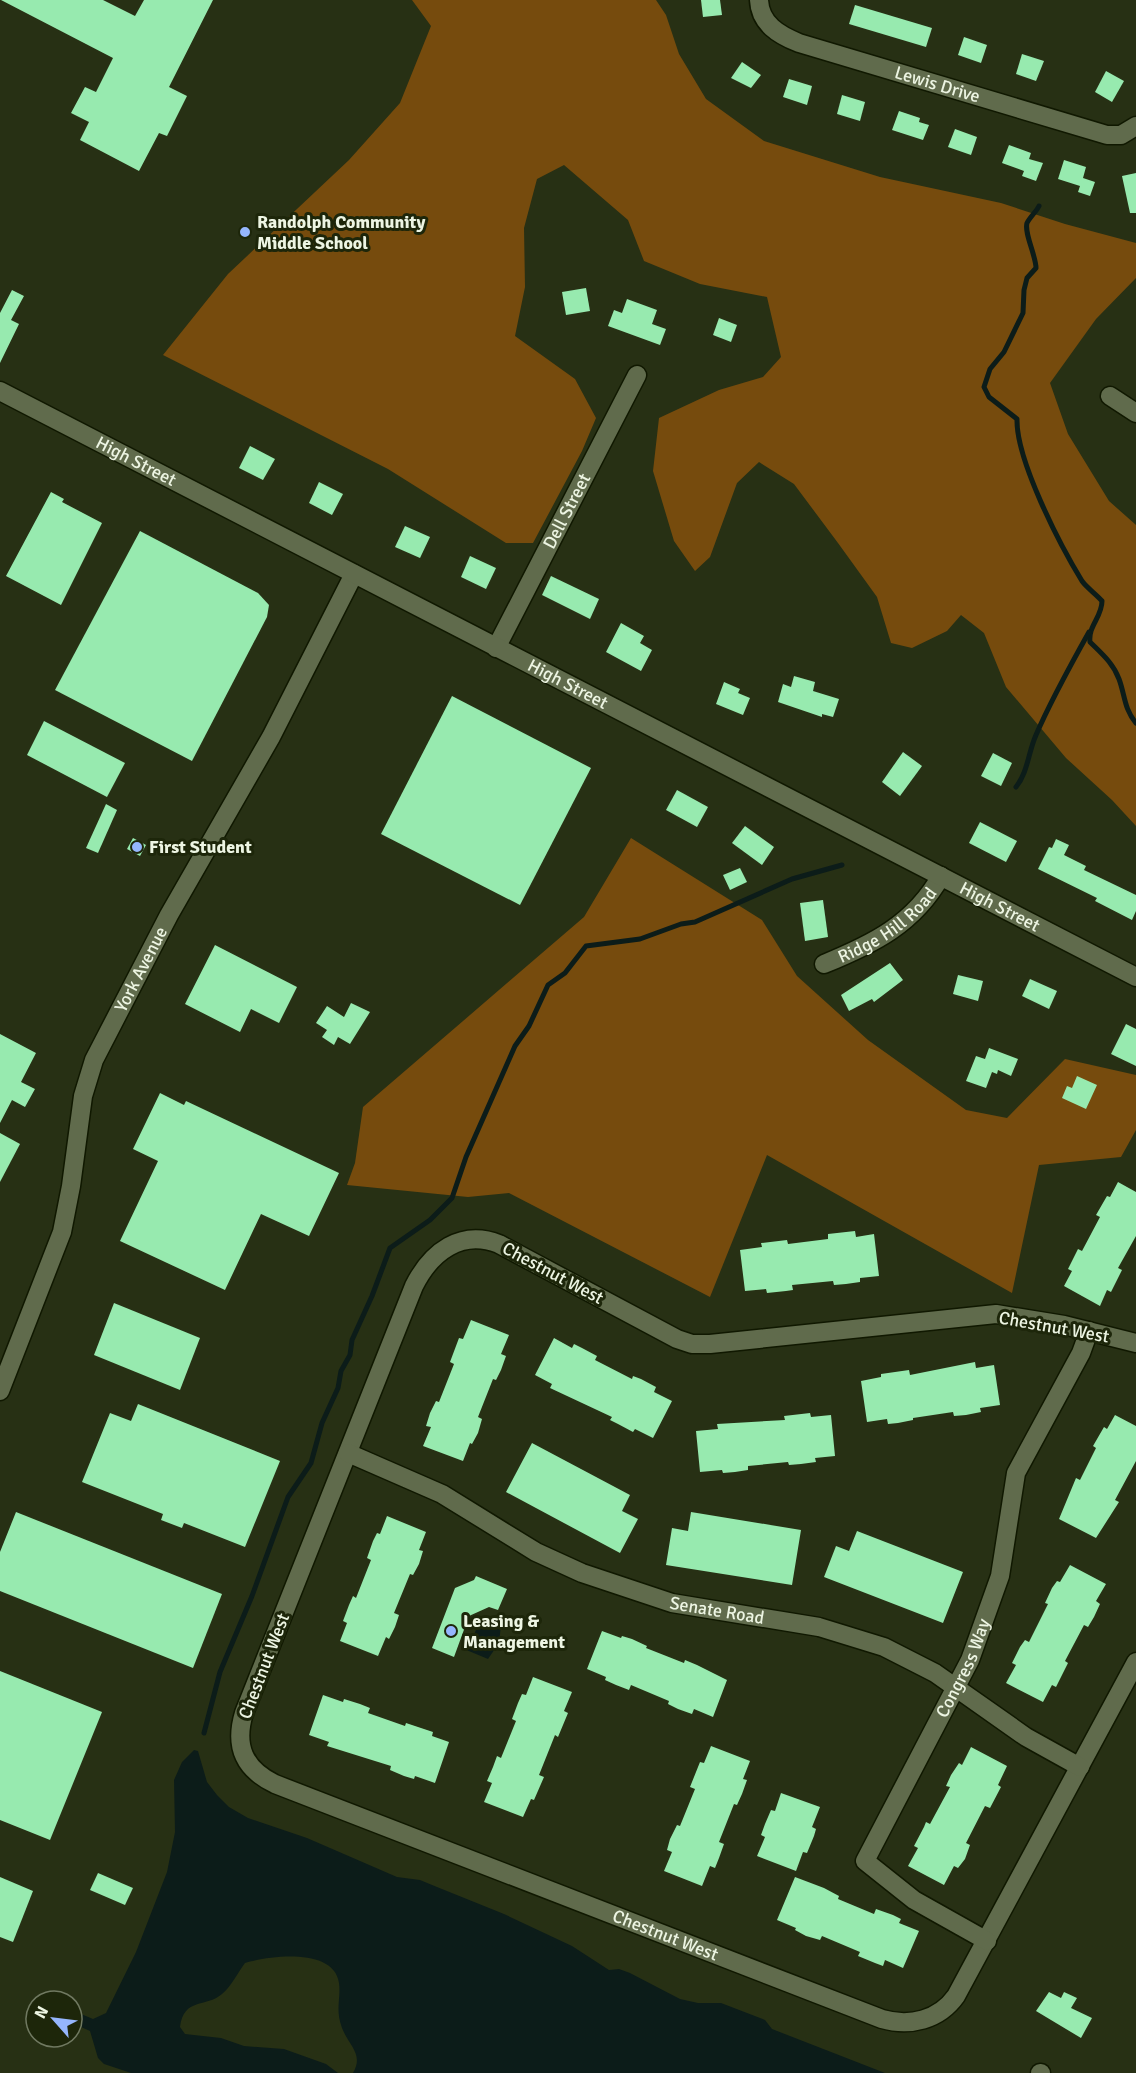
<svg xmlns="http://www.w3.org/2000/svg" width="1136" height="2073" font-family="Signika,sans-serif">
<rect width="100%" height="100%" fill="#273014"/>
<g fill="#764b0d">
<path d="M412,0H656L666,15L679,54L706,99L764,141L880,177L1001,203L1065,224L1136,243V278L1096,319L1050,383L1068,434L1109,501L1136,525V826L1112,800L1066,758L1006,687L984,633L961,615L947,631L912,648L891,643L877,597L838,543L794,484L759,462L737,483L710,557L695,571L674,541L653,471L659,418L719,390L763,377L781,357L767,297L700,284L644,261L628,220L564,165L537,179L524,228L525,287L515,336L575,379L596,418L582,451L533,543H506L388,469L163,355L228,274L349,160L400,103L431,26Z"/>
<path d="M631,838L762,920L797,976L868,1040L966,1110L1007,1118L1065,1059L1136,1075V1130L1121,1157L1039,1165L1012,1293L767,1155L710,1297L509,1193L468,1197L347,1185L355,1163L363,1107L584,917Z"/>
</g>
<g fill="#0c1c19">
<path d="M481,1617L501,1625L499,1643L488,1659L464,1649L466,1644L470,1645Z"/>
<path d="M194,1750L198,1751L207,1782L217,1795L229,1807L248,1818L307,1838L397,1877L420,1880L437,1887L504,1914L572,1946L609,1970L619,1969L630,1973L680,1999L698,2003H721L765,2020L772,2029L885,2073H353C364,2054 349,2046 342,2028C335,2009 341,1999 339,1983C334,1947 268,1956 245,1963C238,1972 231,1987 222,1994C206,2008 184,1997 180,2027L185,2034L221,2038L244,2046L284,2049L326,2064L338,2073H131L104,2064L98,2058L90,2031L81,2027L77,2020L81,2014L93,2019L106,2013L136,1952L167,1872L175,1832L174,1780L182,1762Z"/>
</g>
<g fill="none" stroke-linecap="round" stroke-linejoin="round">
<g stroke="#0c1c19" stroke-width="5">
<path d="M1039,206C1036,212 1030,217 1027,223C1024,233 1036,256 1036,268L1027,278L1024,290L1023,313L1004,352L990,369L984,387L989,397L1017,419C1016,460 1060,545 1082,581C1087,588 1096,594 1102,601C1102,617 1088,626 1090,642C1102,654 1113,663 1119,679C1125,695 1124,709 1136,723"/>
<path d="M1016,787C1028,772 1028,753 1036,735C1051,700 1070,666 1089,632"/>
<path d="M204,1733L220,1672L252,1596L288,1497L311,1463L322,1423L338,1388L341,1371L350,1355L352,1340L372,1296L390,1248L430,1220L452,1198L466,1157L515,1046L529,1026L548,985L565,973L586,946L640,939L681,924L695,922L792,879L842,865"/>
</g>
</g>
<g fill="#97eaaf">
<path d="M1,0H103L135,16L144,0H213L169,87L187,96L167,136L159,133L139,171L80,140L89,122L71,113L85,87L96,92L113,58Z"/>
<path d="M701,0H720L722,15L703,17Z"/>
<path d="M855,5L932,28L926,47L849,24Z"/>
<path d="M964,37L987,45L981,63L958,55Z"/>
<path d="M1022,54L1044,61L1036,81L1016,74Z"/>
<path d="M742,62L761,75L751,88L731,78Z"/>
<path d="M1106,71L1124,81L1112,102L1095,92Z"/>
<path d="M789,79L812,86L807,105L783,97Z"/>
<path d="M842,95L865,102L860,121L837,114Z"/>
<path d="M899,111L920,118L919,122L929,125L923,140L892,130Z"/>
<path d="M955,129L977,137L971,155L948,147Z"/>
<path d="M1009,145L1031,153L1029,159L1043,163L1036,181L1022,176L1024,171L1002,163Z"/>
<path d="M1064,160L1086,167L1083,178L1095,182L1090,196L1078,192L1080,186L1058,179Z"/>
<path d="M1136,173V213H1130L1122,176Z"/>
<path d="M586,288L590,311L566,315L562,292Z"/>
<path d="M12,290L24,296L11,320L19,324L0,363V313Z"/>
<path d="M627,299L657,310L652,324L666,329L660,345L608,326L614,310L622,313Z"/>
<path d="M719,318L737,325L731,342L713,335Z"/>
<path d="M250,446L275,459L263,480L239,468Z"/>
<path d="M319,482L343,494L332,515L309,503Z"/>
<path d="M51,492L64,499L62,502L102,523L61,605L6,576Z"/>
<path d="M405,526L430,537L420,558L395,547Z"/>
<path d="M140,531L258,593L269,605L267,617L192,761L55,690Z"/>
<path d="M470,556L496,568L486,589L461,577Z"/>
<path d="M551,576L599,599L590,619L542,595Z"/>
<path d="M621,623L644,636L640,643L652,650L641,671L606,652Z"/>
<path d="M794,676L815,682L813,691L839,699L833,717L822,714V717L778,702L783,684L791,687Z"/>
<path d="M724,682L740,689L738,693L750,698L743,715L716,704Z"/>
<path d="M452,696L591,768L520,905L381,834Z"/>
<path d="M44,721L125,763L107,797L27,755Z"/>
<path d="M903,752L922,766L900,796L882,782Z"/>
<path d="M993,753L1012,763L1001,786L981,776Z"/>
<path d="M677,790L708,807L697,827L666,810Z"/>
<path d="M106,804L117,810L98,853L86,848Z"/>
<path d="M980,822L1017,841L1006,862L969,843Z"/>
<path d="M745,826L774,847L762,865L732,843Z"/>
<path d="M133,838L146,845L140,856L127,849Z"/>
<path d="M1056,839L1069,845L1064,855L1086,866L1084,870L1136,895V911L1132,920L1095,901L1097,898L1038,869L1049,847L1052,848Z"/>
<path d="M740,868L747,882L730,890L723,875Z"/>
<path d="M823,900L828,937L805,941L800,903Z"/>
<path d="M215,945L297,987L279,1023L251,1009L240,1032L185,1004Z"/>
<path d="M890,963L903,980L874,1002L872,999L849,1011L841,995Z"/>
<path d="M958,975L983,981L978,1001L953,994Z"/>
<path d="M1030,979L1057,991L1049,1009L1022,996Z"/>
<path d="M351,1003L370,1012L350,1044L338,1037L334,1045L322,1037L327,1030L316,1023L327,1006L344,1017Z"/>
<path d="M1126,1024L1136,1029V1066L1111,1054Z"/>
<path d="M0,1034L36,1053L21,1082L35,1089L25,1107L12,1100L0,1123Z"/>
<path d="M989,1048L1018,1059L1011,1076L998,1070L997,1074L992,1072L986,1088L966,1081L976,1056L985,1059Z"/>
<path d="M1077,1076L1097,1085L1086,1109L1062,1098L1067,1086L1072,1088Z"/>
<path d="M160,1093L184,1105L186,1101L339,1173L309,1236L261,1214L225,1290L120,1241L158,1161L133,1149Z"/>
<path d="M0,1133L20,1144L0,1182Z"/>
<path d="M1118,1182L1136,1192V1236L1118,1268L1122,1270L1111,1292L1107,1290L1100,1306L1064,1286L1072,1271L1068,1269L1078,1249L1082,1251L1100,1217L1096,1215L1107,1196L1110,1197Z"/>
<path d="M855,1231L856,1237L874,1234L879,1276L860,1278V1282L846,1284L834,1285L833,1281L792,1285L793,1290L786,1291L767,1293L766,1289L745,1291L740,1250L762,1247L761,1243L787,1240L788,1244L828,1239V1234Z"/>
<path d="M114,1303L200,1338L180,1390L94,1355Z"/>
<path d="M471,1320L509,1335L501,1354L506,1356L501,1370L496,1380L493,1379L478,1417L482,1419L478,1433L472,1444L470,1443L463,1461L423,1446L431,1427L426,1426L430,1413L436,1401L439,1402L454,1364L450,1362L459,1338L463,1339Z"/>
<path d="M554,1338L572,1348L574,1344L582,1348L597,1356L595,1360L632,1379L633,1376L641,1379L656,1387L654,1392L672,1401L653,1438L635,1429L633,1432L618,1424L610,1420L612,1417L550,1388L552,1384L535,1375Z"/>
<path d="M975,1362L976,1368L994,1365L1000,1405L980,1408L981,1412L966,1415L954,1416L953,1412L913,1418V1420L898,1423L888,1424L887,1419L867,1422L861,1381L881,1377V1374L909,1370L910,1375Z"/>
<path d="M138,1404L280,1461L245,1547L184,1523L182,1528L161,1520L163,1514L82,1482L110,1413L131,1421Z"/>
<path d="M810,1413L811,1417L831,1415L835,1456L815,1458L816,1462L801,1464L789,1465L788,1462L748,1466V1470L735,1472L723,1473L722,1470L700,1472L696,1431L718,1429L717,1424L785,1420L784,1416Z"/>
<path d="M1115,1415L1136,1426V1461L1115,1500L1119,1502L1096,1538L1059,1519L1076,1478L1080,1480L1096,1448L1093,1446L1104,1427L1107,1429Z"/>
<path d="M532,1443L630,1495L622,1511L638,1519L620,1553L506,1492Z"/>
<path d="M16,1512L222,1594L193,1668L0,1591V1552Z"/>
<path d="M691,1512L801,1530L792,1585L666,1565L672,1528L688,1531Z"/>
<path d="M387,1516L426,1532L419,1550L423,1551L419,1564L413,1575L410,1574L394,1613L399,1615L395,1627L389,1639L386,1637L378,1656L340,1641L347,1623L343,1621L349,1605L353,1596L356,1598L371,1560L367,1558L373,1541L377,1533L380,1534Z"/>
<path d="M857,1531L963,1572L943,1623L824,1577L836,1546L849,1551Z"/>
<path d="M1070,1565L1106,1584L1096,1601L1100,1604L1094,1617L1088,1627L1084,1625L1065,1661L1068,1663L1056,1687L1052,1685L1043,1702L1006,1683L1016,1665L1012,1663L1020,1647L1025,1640L1029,1642L1048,1604L1045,1603L1052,1588L1057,1581L1060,1582Z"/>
<path d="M476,1576L507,1589L498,1610L489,1607L469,1616L454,1657L432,1648L455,1588L474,1580Z"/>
<path d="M602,1631L621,1638L622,1636L632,1639L647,1646L646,1648L684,1663L685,1660L697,1665L727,1680L713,1717L694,1709L692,1714L678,1709L668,1704L669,1701L631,1685L629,1690L616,1685L605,1680L606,1677L587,1669Z"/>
<path d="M0,1671L102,1712L50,1840L0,1820Z"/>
<path d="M533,1677L572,1692L564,1711L568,1713L558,1737L555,1735L539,1775L544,1777L534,1800L531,1799L523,1817L484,1802L492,1783L487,1781L493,1767L497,1756L501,1758L516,1721L512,1719L518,1703L522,1694L526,1695Z"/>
<path d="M323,1695L343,1702L344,1699L360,1704L370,1708L368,1713L405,1726L406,1723L433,1732L432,1736L449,1742L435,1783L415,1776L414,1779L404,1776L390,1770L391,1766L327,1746L329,1742L309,1735Z"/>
<path d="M711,1746L750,1761L743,1779L747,1780L742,1794L737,1805L734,1804L719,1842L724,1844L719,1858L715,1868L710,1866L702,1886L664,1871L672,1852L667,1850L670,1839L677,1825L680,1826L695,1789L690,1787L700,1762L704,1763Z"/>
<path d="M971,1747L1007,1766L998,1785L1001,1787L990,1808L985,1806L966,1843L970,1845L965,1859L958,1868L954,1866L944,1885L908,1866L918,1848L914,1846L924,1827L926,1822L930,1824L950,1787L946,1786L951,1775L959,1763L962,1765Z"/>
<path d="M781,1793L820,1807L812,1827L816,1829L814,1836L807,1853L803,1852L796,1871L757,1856L765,1837L761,1835L765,1824L771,1810L775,1811Z"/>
<path d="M98,1873L133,1888L125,1905L90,1890Z"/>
<path d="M0,1877L33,1891L13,1942L0,1937Z"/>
<path d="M795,1877L824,1888L839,1896L838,1899L874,1914L876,1909L893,1915L901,1919L899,1923L919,1931L903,1968L885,1960L883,1966L875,1963L858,1956L860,1952L822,1936L820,1940L806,1936L795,1930L796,1928L777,1920Z"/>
<path d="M1049,1992L1061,1998L1064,1992L1077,1998L1071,2008L1092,2018L1081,2038L1036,2011Z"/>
</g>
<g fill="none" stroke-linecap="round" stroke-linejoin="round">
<g stroke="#101800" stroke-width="21">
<g id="minor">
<path id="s1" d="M759,0C760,24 779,35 799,43L1107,135H1121L1136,126"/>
<path d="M1110,396L1136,413"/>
<path id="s2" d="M496,648L637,375"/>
<path id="s3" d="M824,964C873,944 914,924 941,876"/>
<path id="s4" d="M1136,1343L1064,1325L996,1314L710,1344H692L677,1339L499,1244C461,1229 431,1252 414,1286L244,1713C234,1746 244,1769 275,1784L882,2019C910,2027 939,2020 956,1996L1136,1662"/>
<path id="s5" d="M0,1391L62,1232L71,1186L83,1096L94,1060L169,915L271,737L354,574"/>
<path id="s6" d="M348,1453L442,1494L536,1552L582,1573L672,1603L819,1627L884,1647L935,1673L1026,1737L1080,1767"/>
<path id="s7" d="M987,1941L914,1900L865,1861L970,1660L1000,1576L1016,1473L1081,1353L1089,1331"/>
<path d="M1040,2073H1041"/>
</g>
</g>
<g stroke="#101800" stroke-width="21">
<g id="secondary">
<path id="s8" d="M0,391L1136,977"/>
</g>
</g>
<use href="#minor" stroke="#606b4c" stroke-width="18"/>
<use href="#secondary" stroke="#606b4c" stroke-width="18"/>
</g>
<g fill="#95b6fd" stroke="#1d260a" stroke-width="2">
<circle cx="245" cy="232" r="6"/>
<circle cx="137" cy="847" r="6"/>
<circle cx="451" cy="1631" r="6"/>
</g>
<g text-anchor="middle" stroke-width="6" stroke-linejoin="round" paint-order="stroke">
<g font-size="18" fill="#edf5e3" stroke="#1d260a">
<text dy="6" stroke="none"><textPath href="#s1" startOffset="207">Lewis Drive</textPath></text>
<text dy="6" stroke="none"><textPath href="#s8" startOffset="153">High Street</textPath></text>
<text dy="6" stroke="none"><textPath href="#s2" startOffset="154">Dell Street</textPath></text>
<text dy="6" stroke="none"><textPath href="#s8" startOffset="639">High Street</textPath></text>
<text dy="6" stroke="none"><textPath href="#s8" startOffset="1125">High Street</textPath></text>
<text dy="6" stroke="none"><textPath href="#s3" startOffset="75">Ridge Hill Road</textPath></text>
<text dy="6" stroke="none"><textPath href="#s5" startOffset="448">York Avenue</textPath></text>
<text transform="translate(553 1273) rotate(28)" y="6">Chestnut West</text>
<text transform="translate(1054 1327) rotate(10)" y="6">Chestnut West</text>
<text dy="6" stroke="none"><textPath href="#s6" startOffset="404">Senate Road</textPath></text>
<text transform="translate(264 1666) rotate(-69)" y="6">Chestnut West</text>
<text dy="6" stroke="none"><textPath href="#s7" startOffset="363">Congress Way</textPath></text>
<text dy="6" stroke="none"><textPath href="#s4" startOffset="1736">Chestnut West</textPath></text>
</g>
<g font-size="18" font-weight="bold" fill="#edf5e3" stroke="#1d260a" text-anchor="start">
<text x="257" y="228">Randolph Community<tspan x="257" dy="21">Middle School</tspan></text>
<text x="149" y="853">First Student</text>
<text x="463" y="1627">Leasing &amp;<tspan x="463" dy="21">Management</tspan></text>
</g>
</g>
<g transform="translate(54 2019) rotate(298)"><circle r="28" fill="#1d260a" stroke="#707961" stroke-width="1.5"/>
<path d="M0-4.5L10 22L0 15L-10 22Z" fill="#95b6fd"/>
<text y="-9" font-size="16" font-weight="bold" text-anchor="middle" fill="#edf5e3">N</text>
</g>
</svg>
